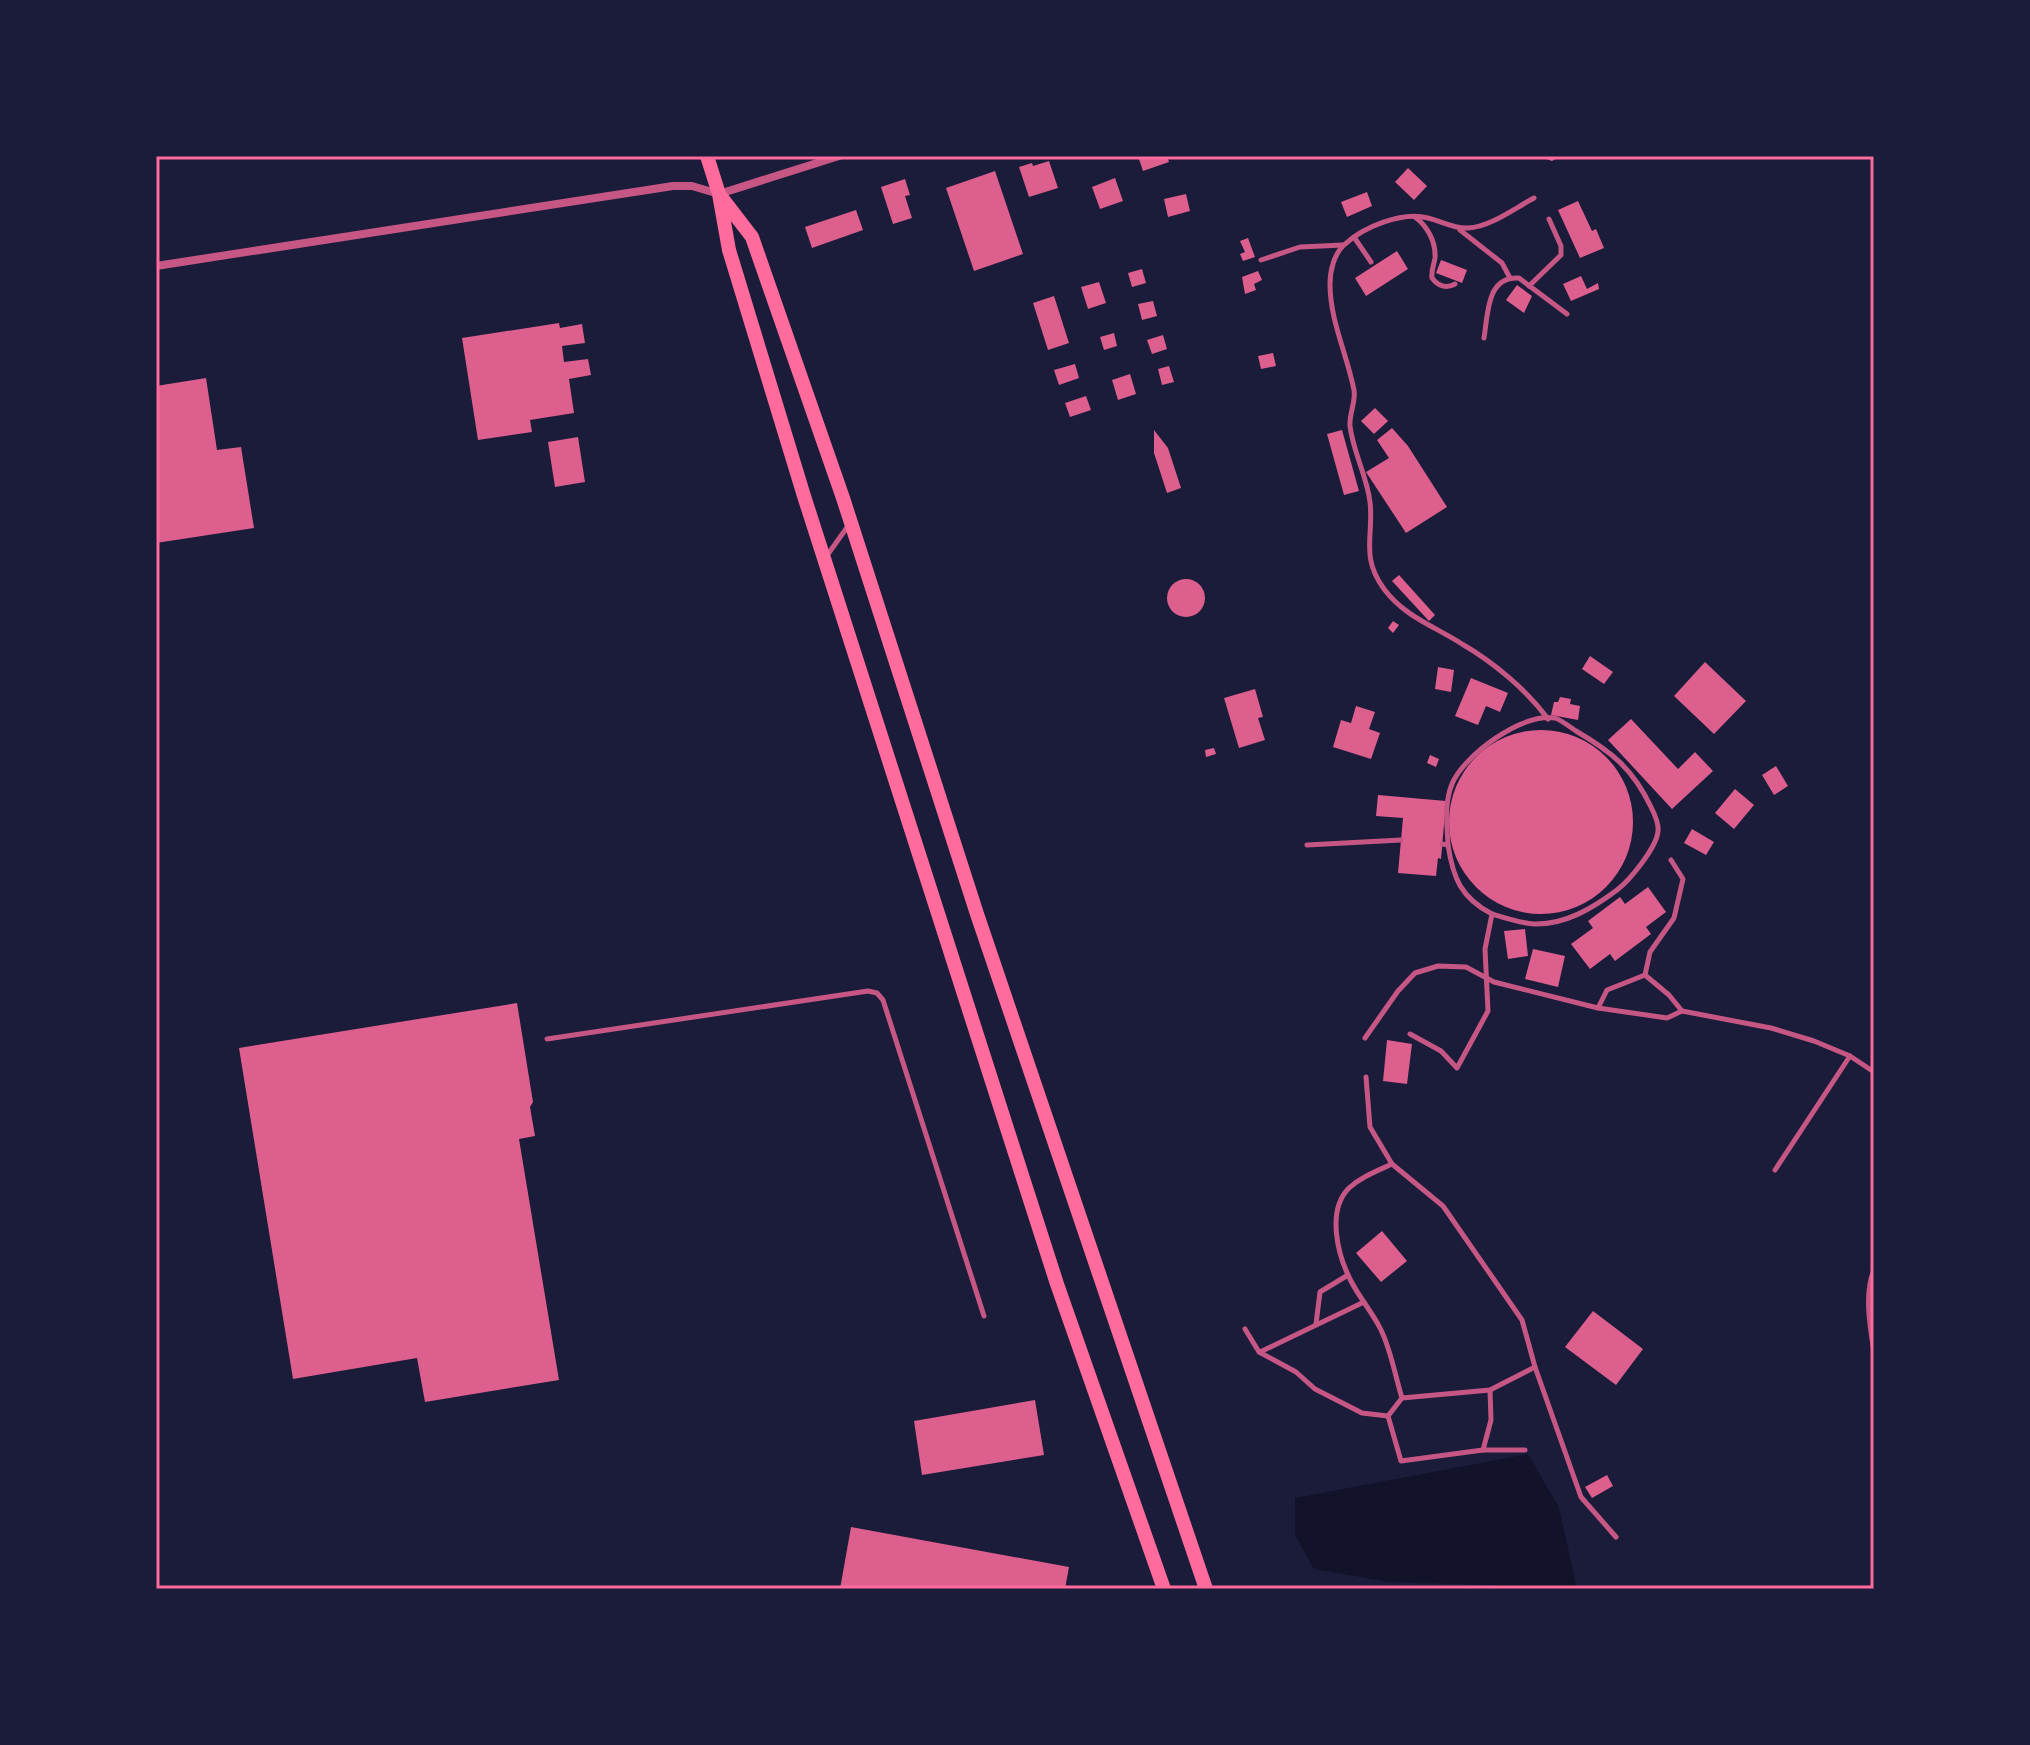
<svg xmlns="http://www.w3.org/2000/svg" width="2030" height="1745" font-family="'Nunito Sans',sans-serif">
<rect width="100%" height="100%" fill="#1b1b3a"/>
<path fill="#12122b" d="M1528,1454L1559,1508L1577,1589H1499L1492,1585L1390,1582L1314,1569L1295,1535V1498Z"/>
<g fill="#dd5f8e">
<path d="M1138,156H1167L1169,162L1143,171Z"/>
<path d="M1538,156H1561L1552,161Z"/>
<path d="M1049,161L1058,188L1029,197L1019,167L1032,163L1033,166Z"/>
<path d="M1408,168L1427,186L1414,200L1395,182Z"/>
<path d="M995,171L1023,254L974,271L946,188Z"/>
<path d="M1115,178L1123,201L1100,209L1092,187Z"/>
<path d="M905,179L910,195L905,196L912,218L893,224L881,187Z"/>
<path d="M1367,192L1372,206L1347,217L1341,202Z"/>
<path d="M1186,194L1190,211L1168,217L1164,199Z"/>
<path d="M1578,201L1592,231L1596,229L1604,248L1580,258L1558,210Z"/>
<path d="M856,210L863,230L812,248L805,227Z"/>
<path d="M1248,238L1255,257L1243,261L1240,254L1245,252L1240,241Z"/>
<path d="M1397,251L1408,269L1366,296L1355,278Z"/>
<path d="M1441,260L1467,270L1462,283L1436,273Z"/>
<path d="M1142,269L1146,283L1132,287L1128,273Z"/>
<path d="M1258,271L1262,280L1254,284L1256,290L1245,294L1242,277Z"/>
<path d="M1581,276L1587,289L1598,283L1599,289L1571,301L1563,284Z"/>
<path d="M1099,282L1106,303L1088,309L1081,287Z"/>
<path d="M1517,285L1532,296L1524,313L1506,300Z"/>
<path d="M1054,296L1069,343L1048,350L1033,303Z"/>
<path d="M1153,301L1157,316L1142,320L1138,304Z"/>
<path d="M559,323L560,328L582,324L585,343L562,346L564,362L588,359L591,375L569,379L574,413L530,420L532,432L478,440L462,338Z"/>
<path d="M1114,333L1117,346L1104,350L1100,337Z"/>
<path d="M1163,335L1167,349L1152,354L1147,340Z"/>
<path d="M1273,353L1276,366L1261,369L1258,356Z"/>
<path d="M1075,364L1079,378L1059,385L1054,370Z"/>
<path d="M1169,366L1174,382L1162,385L1158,369Z"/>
<path d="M1130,374L1136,394L1118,400L1112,380Z"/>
<path d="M206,378L217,450L241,447L254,528L156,543V386Z"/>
<path d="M1086,396L1091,410L1070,417L1065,403Z"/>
<path d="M1375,408L1388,421L1374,434L1361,421Z"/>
<path d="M1392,428L1408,446L1447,507L1406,533L1366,472L1389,458L1377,440Z"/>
<path d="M1154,430L1168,448L1181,488L1167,493L1154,453Z"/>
<path d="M1342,430L1359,491L1344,495L1327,434Z"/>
<path d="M578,437L585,482L555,487L548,442Z"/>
<path d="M1399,575L1435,615L1429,621L1392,581Z"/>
<circle cx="1186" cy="598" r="19"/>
<path d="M1393,621L1399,625L1393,633L1388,628Z"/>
<path d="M1590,656L1613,672L1604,684L1582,669Z"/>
<path d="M1705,662L1746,701L1714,734L1674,696Z"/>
<path d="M1438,667L1454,670L1451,692L1435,689Z"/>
<path d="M1471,678L1508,693L1500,712L1486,706L1478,725L1455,716Z"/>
<path d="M1255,689L1263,717L1258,718L1265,740L1239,748L1224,698Z"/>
<path d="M1560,697L1571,699L1570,704L1580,706L1578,720L1551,715L1554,702H1558Z"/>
<path d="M1356,706L1375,712L1369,729L1380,733L1371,759L1333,747L1341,720L1351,723Z"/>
<path d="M1631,719L1678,769L1695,752L1713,771L1672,809L1608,740Z"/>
<circle cx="1541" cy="822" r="92"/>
<path d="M1214,748L1216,754L1206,757L1205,750Z"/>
<path d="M1430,755L1439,759L1436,767L1427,763Z"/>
<path d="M1776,766L1788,786L1774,795L1762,775Z"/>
<path d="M1735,789L1754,805L1734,829L1715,813Z"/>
<path d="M1378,795L1446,801L1441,859L1438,858L1436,876L1398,873L1403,818L1376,816Z"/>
<path d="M1692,829L1714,842L1706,855L1684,843Z"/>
<path d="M1648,887L1666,912L1646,927L1651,934L1615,961L1610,954L1590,969L1571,944L1593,928L1588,921L1620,897L1625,904Z"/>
<path d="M1525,929L1528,956L1508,959L1504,931Z"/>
<path d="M1533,949L1565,956L1558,987L1525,979Z"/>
<path d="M517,1003L533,1102L530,1107L535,1136L519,1139L559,1380L425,1402L417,1358L293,1379L239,1048Z"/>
<path d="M1387,1040L1412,1044L1407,1084L1383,1081Z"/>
<path d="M1382,1231L1407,1261L1381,1282L1356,1253Z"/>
<path d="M1593,1311L1643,1349L1616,1385L1565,1347Z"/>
<path d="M1035,1400L1044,1455L922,1475L914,1421Z"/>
<path d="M1607,1475L1613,1486L1592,1498L1585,1487Z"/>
<path d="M851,1527L1069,1567L1065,1589H840Z"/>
</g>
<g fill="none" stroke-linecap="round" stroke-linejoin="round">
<g stroke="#c65784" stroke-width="5">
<path d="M1534,198C1515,208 1490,227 1468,228C1454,229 1441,221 1428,218C1402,211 1363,227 1344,245C1334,254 1330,271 1330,284C1330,321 1347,354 1354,390C1356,403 1349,413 1350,426C1353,452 1367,476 1370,502C1374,536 1360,556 1384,589C1405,617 1434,626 1462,644C1493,662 1527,690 1548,719"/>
<path d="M1415,217C1427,226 1436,241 1435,258C1434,265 1431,270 1432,278C1438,286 1446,289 1455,284"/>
<path d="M1460,230L1502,263L1510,278"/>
<path d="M1354,237L1371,262"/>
<path d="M1261,260L1300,247L1343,245"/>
<path d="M1529,286L1561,255V246L1549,219"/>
<path d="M1484,338C1488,315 1486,276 1519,278L1567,314"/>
<path d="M826,557L848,526"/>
<path d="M1307,845L1401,840"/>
<path d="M1448,845C1447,824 1444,804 1452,784C1464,755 1523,712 1555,718C1561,720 1570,727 1576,731C1612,752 1633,769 1651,807C1654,813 1659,824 1658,831C1657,847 1630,880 1617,890C1593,908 1565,925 1534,924C1520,923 1505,918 1492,914"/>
<path d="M1645,975L1650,952L1674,918L1683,879L1671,860"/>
<path d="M1645,975L1669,995L1682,1011"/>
<path d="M1598,1008L1607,990L1645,975"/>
<path d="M1410,1034L1441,1051L1457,1068L1488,1011L1485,949L1492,914C1461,898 1453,878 1448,845L1442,844"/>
<path d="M1365,1038L1398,991L1415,973L1438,966L1466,967L1494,982L1598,1008L1667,1018L1682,1011L1771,1028L1814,1041L1850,1056L1874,1072"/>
<path d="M547,1039L868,991L877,993L883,1000L984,1316"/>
<path d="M1366,1077L1370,1127L1392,1164L1443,1206L1522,1320L1535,1367L1581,1497L1616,1537"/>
<path d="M1392,1164C1377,1171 1361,1177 1349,1188C1326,1211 1338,1256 1351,1281C1359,1297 1372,1312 1380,1328C1391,1349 1395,1376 1402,1398"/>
<path d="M1775,1170L1850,1056"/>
<path d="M1874,1270C1864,1293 1870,1327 1874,1352"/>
<path d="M1316,1324L1320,1292L1348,1275"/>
<path d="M1245,1329L1259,1352L1296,1372L1315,1389L1362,1413L1388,1416"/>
<path d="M1260,1352L1364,1302"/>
<path d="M1388,1416L1401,1461L1483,1450H1525"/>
<path d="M1388,1416L1402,1398L1490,1390L1535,1367"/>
<path d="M1483,1450L1491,1420L1490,1390"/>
</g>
<path stroke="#c65784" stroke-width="8" d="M156,266L673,186H692L719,194L839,156"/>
<g stroke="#ff6b9d" stroke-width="14">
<path d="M707,156L719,194L729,250L804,496L1057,1284L1164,1589"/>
<path d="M722,198L752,237L843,498L977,914L1206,1589"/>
</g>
</g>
<rect width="2030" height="1745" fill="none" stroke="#1b1b3a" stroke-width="316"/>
<rect x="158" y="158" width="1714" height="1429" fill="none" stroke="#ff6b9d" stroke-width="3"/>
</svg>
